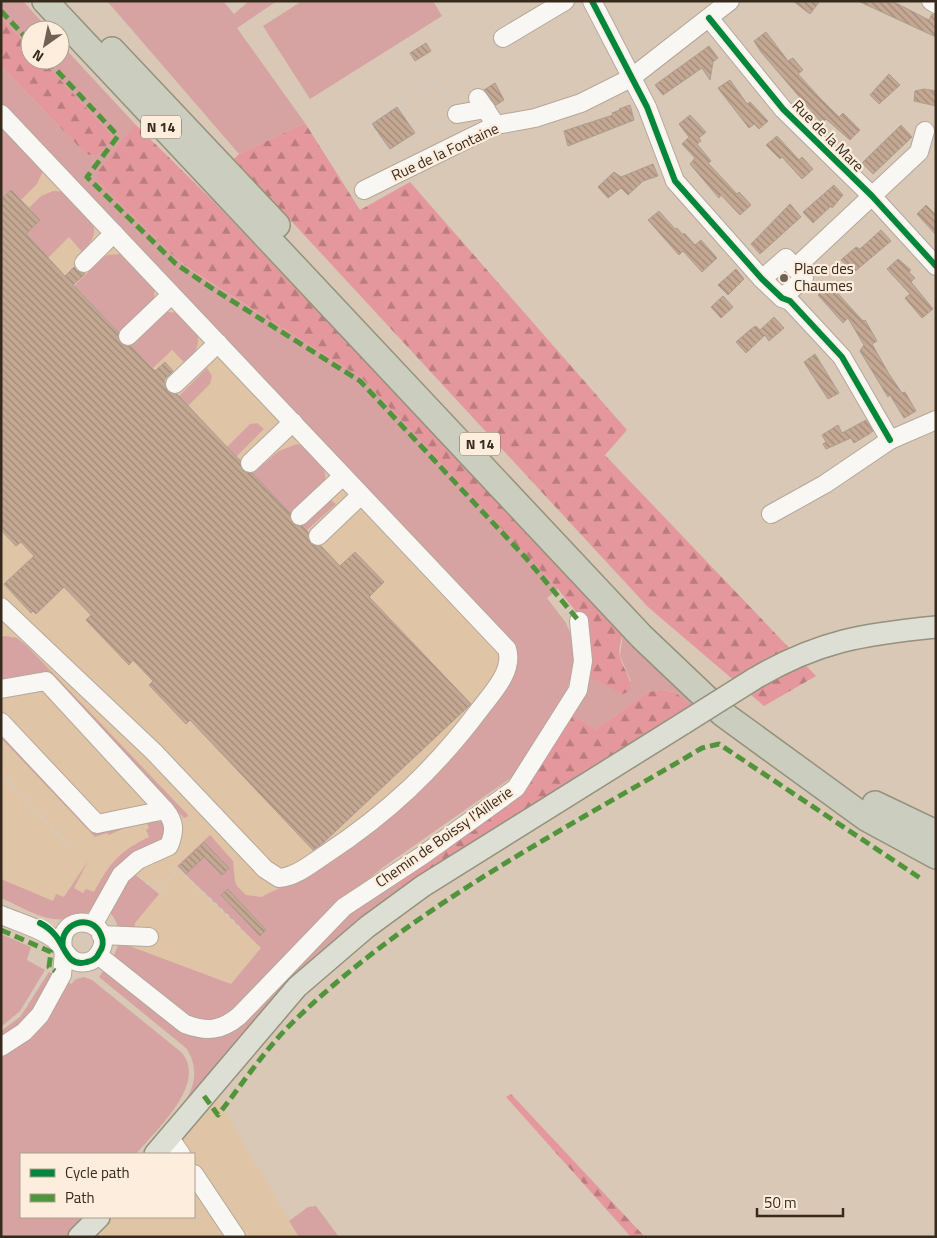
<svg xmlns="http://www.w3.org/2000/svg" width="937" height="1238" font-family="'Titillium Web',sans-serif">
<defs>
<pattern id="forest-firs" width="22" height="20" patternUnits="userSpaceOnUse" patternTransform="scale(1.25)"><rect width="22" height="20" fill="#e4989d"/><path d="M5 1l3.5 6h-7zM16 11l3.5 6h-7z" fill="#ba7c7f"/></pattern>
<pattern id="building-back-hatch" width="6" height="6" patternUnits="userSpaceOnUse" patternTransform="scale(1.25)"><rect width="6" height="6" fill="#c4a893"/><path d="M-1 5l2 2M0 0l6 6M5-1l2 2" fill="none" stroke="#a08977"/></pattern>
</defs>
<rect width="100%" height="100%" fill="#d9c8b6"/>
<g fill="#dfc4a6">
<path d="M1,66L62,157L537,586L566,623L515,775L382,868L353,892L250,996L118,948L119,923L109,911L93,901L59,914L1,888Z"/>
<path d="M216,1096L299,1237H94L114,1217H194V1154H167Z"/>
</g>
<g fill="#d6a3a2">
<path d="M1,1H23L49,30H30V48L1,17Z"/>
<path d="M107,1H223L234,14L249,1H277L237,28L305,123L239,154Z"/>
<path d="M302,1H433L442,16L310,99L263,26Z"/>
<path d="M60,43L135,124L100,184L176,258L190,270L363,379L558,589L547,598L566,623L573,640L574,667L565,696L515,775L382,868L353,892L234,1017L195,1024L111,961C122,941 123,929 109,911L132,872L159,894L135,923L132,947L231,984L261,948L177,866L210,835L233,861L235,881L237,886L246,895L261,897L302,877L342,853L513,666L1,107V66L84,152L110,133L42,60H60Z"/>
<path d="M2,130L8,132L43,171L37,184L21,200L11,190L1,199Z"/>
<path d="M53,191C65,190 70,198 79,206C96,223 101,233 82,252L69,237L48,258L26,234L40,220L29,208L41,196Z"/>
<path d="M121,254L126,256C134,264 144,272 151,281C165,302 134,322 121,335L74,286L103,258L108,255Z"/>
<path d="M166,312L180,313L198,335C199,348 194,355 185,363L172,350L153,368L129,343Z"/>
<path d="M207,368L212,376L210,384L188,406L179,396Z"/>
<path d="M257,423L264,429L236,457L227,447L250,424Z"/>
<path d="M297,444C312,448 328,466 325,482L293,516L252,474L279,451Z"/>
<path d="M330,499L336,504L306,531L300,524Z"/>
<path d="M623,633L699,702L694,706L674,692L661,690L648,692L596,729L571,714L584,674L611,687L631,681L620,656Z"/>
<path d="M5,636L17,638L27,646L188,815L187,817L184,818L52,677L1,684V637Z"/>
<path d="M1,732L92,827L158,819C166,825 166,834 160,841L91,911C54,930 35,913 1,898V879L53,901L56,894L64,897L88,861L74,888L83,893L86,889L94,892C110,863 118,852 149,837L146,830L149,828L147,823L133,824L109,835L107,833L95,837L1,738Z"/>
<path d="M395,877L404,891L373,909L353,925L158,1136C179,1110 209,1083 186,1048L99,977L106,967L209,1034L320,937Z"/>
<path d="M1,934L31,947L27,960L45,970L20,1011L1,1027Z"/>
<path d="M49,972L55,975L32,1015L1,1040V1031L20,1017Z"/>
<path d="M84,977L92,980L181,1052C209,1083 155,1131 136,1154H21V1217H92L71,1237H1V1054L67,981L71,984L76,979Z"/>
<path d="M316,1206L339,1237H299L289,1221L308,1207Z"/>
</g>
<g fill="url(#forest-firs)">
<path d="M1,17L30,48V60H42L110,133L111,140C104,148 96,161 84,152L1,66Z"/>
<path d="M305,123L360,210L410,182L627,430L605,455L816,676L764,706L648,607L234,159L239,154Z"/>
<path d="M135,124L216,204L623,633C621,641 618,649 620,657C622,668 641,690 622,694L584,674L581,618L558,589L363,379L191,270L176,258L100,184L96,174Z"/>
<path d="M661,690L674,692L694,706L404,891L395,877L511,795L571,714L596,729L648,692Z"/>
<path d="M511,1094L645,1237H631L506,1097Z"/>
</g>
<g fill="url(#building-back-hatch)" stroke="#ac9d91">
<path d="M793,1H820L810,14Z"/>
<path d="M858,1H892L929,20L932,14L936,15V37Z"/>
<path d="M766,32L788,61L793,58L803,70L798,74L818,96L839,117L843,113L860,130L850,140L826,119L822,123L815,115L761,52L754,41Z"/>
<path d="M426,43L431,51L415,61L410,53Z"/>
<path d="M709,46L718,58L713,62L710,80L702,68L663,95L655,85Z"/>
<path d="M889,74L900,85L879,104L870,95Z"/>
<path d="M730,80L747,104L750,102L768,121L759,129L754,124L749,128L718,88Z"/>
<path d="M495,83L504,100L496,105L484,90Z"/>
<path d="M924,89L936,91V106L914,101L915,91Z"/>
<path d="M630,105L634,120L568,146L564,131L613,115L612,113L620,110L619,109Z"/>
<path d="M397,107L415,133L390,149L372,124Z"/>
<path d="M690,115L706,132L699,138L701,141L697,144L711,161L708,163L737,194L739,192L751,205L740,215L721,195L719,198L690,164L695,158L682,144L689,137L679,124Z"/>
<path d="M901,125L912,137L873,174L862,163Z"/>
<path d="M777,136L799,160L802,157L813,169L802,179L782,157L780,159L766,145Z"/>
<path d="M653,164L658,176L643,181L628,195L621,188L608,198L598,187L614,172L621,177Z"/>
<path d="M834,185L843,195L832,208L831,206L813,223L803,212Z"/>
<path d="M11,190L40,220L26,234L65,276L74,267L77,271L85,274L73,285L118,332L120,343L125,346H131L155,371L165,362L173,371L164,380L167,391L177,394L227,447L240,460L243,471L252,473L290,513L293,524L302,526L308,532L311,544L321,546L340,566L355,552L384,582L369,597L471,704L323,843L313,850L190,720L186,724L149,685L153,681L133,660L129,665L86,620L91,615L64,587L36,614L33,611L31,613L4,584L34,556L21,542L16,546L1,530V199Z"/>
<path d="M790,204L801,217L760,254L751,244Z"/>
<path d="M926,205L936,215V235L917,214Z"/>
<path d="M659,211L675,229L677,228L683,235L684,233L695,245L701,240L717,258L702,272L683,251L679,255L648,220Z"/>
<path d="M881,230L891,241L853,273L841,260L856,247L860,249Z"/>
<path d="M898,259L911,270L909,272L915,278L911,282L933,309L922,318L905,298L910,294L887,269Z"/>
<path d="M736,269L744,279L728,295L718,285Z"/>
<path d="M830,285L863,321L865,320L877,341L872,344L889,374L902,393L905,392L916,411L904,418L890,395L888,397L860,351L864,345L848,318L843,323L818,295Z"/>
<path d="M723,296L733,307L721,318L711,307Z"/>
<path d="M774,317L784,328L769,341L765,335L746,353L736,342L751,329L756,326L760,330Z"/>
<path d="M815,354L839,393L828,399L804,362Z"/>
<path d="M866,420L873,431L869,434L854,443L851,438L826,449L823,444L826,442L822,435L838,425L842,433Z"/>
<path d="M204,842L229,868L222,875L204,857L186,874L179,866Z"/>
<path d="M228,889L266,930L260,936L221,895Z"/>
</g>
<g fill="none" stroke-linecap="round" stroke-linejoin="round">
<g stroke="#b5a799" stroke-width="20">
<g id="minor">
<path d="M592,1L647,107L675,181L762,279L782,298L790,301L842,357L890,440"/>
<path d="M931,1L936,4"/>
<path d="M709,18L783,109L872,196L936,266"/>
<path d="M503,38L565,1"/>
<path d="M478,98L496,125"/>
<path d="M1,114L507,649C514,671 492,693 480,709C435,769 388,813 326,854C312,863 296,877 279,878L265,869L154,752L1,607"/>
<path d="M457,114L486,109"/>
<path d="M364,190L496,125L535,118L581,103L631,78L730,1"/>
<path d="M84,263L114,233"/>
<path d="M795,268L919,152L925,131"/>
<path d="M762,279L786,258L804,278L782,298"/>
<path d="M128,336L171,295"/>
<path d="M175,384L218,343"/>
<path d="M250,463L293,422"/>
<path d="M771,514L825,484L890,440L936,420"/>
<path d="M300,516L343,476"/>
<path d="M318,536L361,495"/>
<path d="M1,689L46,681L165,810"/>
<path d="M1,722L97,824L165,810C175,822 175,831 169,846L138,860L121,875L93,925"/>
<path d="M1,915C17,922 40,928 54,939C65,948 69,966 87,962C93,961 98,956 101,950C115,918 56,910 63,948"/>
<path d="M101,935L149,937"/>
<path d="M98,955L185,1024C207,1032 221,1031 239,1016L344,907L423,855L516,788L578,690L583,661L579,621"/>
<path d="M1,1047L24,1032L40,1015L62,975L64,951"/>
<path d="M169,1137L181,1154"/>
<path d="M194,1174L236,1237"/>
</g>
</g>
<g stroke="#94917c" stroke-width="24">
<g id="major">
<path d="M754,679C818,641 864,634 936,627"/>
<path d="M155,1154L297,987L367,927L423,886L684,723"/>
<path d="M79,1237L99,1217"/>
</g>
</g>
<g stroke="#94917c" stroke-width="28">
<g id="highway">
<path d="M45,1L642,637L723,714L866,818L936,856"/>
<path d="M112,50L277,225"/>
<path d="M875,804L936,833"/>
</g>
</g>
<g stroke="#d0cbc5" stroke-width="2" stroke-dasharray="4 4" stroke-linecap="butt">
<path d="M435,80L370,123L392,156L445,122"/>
<path d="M401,103L423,136"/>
<path d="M1,774L71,848"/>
<path d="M140,877L159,892L177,869C200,890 223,909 244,933"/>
<path d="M25,1008L47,969"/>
</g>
<use href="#minor" stroke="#f9f7f4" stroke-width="18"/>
<use href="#major" stroke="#ddded4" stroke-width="21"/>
<use href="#highway" stroke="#cbcdbf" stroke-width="25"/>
<g stroke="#94917c" stroke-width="24" stroke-linecap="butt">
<path id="major-bridge" d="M684,723L754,679"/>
</g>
<use href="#major-bridge" stroke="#ddded4" stroke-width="21"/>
<g stroke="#50953c" stroke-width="5" stroke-dasharray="10 5" stroke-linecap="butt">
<path d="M1,11L30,42"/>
<path d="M47,60L118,136L87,177L176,264L213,289L360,381L525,557L579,621"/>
<path d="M1,930L51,952L49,967L55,971"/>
<path d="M204,1096L218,1115C240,1087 264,1051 289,1026C407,909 559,833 702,748L719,744L923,880"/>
</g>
<g stroke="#fdeddc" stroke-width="9">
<g id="cycleway">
<path d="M592,1L647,107L675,181L762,279L782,298L790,301L842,357L890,440"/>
<path d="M709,18L783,109L872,196L936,266"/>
<path d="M40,923C46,926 51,930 55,935C65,946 67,968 87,962C92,961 97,958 99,953C103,948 104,941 101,935C91,911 58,924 63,948"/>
</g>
</g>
<use href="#cycleway" stroke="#00873e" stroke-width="6"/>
</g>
<circle fill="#6f6153" stroke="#fdeddc" stroke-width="2" cx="784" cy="278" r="5"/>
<g text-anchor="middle" stroke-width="4.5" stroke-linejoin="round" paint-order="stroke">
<g fill="#fdeddc" stroke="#726456" stroke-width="1">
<rect x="141" y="115.5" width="40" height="23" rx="4"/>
<rect x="460" y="432.5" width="40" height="23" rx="4"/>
</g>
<g font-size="14" font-weight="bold" fill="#362a1d">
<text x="161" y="132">N 14</text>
<text x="480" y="449">N 14</text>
</g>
<g font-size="15" fill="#362a1d" stroke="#fdeddc">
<text transform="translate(828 136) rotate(45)" y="5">Rue de la Mare</text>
<text transform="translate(445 152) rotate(-25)" y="5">Rue de la Fontaine</text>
<text transform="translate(444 837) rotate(-35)" y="5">Chemin de Boissy l'Aillerie</text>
</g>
<g font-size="15" fill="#362a1d" stroke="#fdeddc" text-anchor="start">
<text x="794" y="274">Place des<tspan x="794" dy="17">Chaumes</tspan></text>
</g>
</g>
<rect width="937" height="1238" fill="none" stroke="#362a1d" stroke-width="5"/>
<rect x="20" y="1153" width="175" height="65" fill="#fdeddc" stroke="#ad9f90"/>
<rect x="30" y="1169" width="25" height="8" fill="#00873e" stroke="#ad9f90"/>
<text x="65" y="1178" font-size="15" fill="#362a1d">Cycle path</text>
<rect x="30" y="1194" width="25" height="8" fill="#50953c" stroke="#ad9f90"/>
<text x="65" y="1203" font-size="15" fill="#362a1d">Path</text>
<g transform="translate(45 45) rotate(213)"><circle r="24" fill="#fdeddc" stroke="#ad9f90"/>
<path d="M0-4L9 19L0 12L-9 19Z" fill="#6f6153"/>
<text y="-8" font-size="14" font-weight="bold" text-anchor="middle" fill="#362a1d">N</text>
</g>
<path d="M757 1208v8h86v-8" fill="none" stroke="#362a1d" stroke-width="2.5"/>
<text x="764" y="1208" font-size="15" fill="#362a1d" stroke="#fdeddc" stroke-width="4" paint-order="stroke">50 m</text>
</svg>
